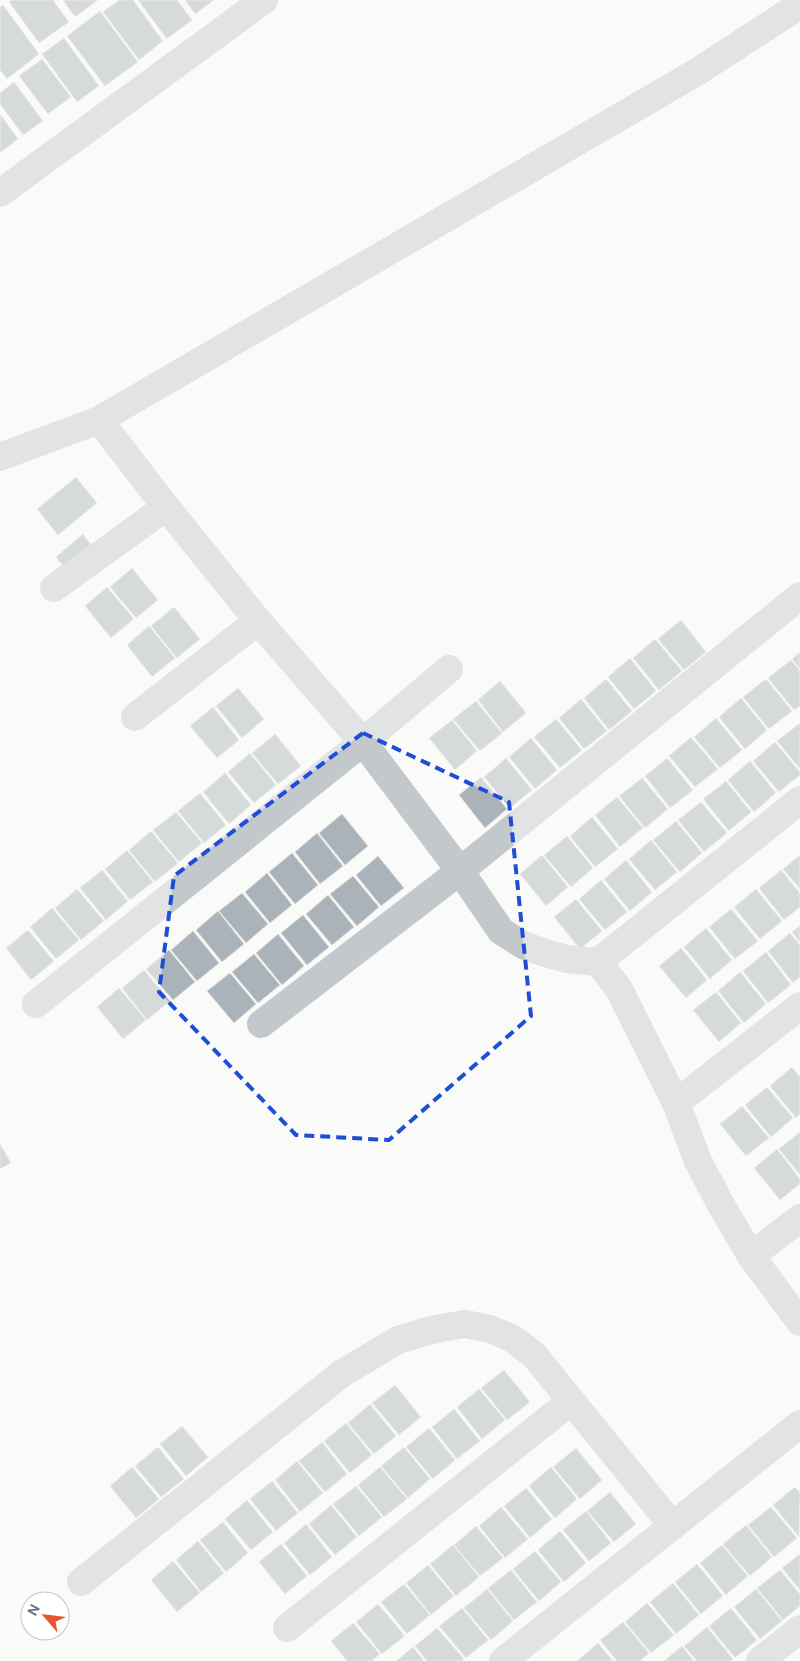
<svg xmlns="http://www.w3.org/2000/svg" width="800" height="1661" font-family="'DM Sans',sans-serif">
<rect width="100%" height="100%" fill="#fafaf8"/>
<g fill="#aab3b9" stroke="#dcdcda">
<path d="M12,0H53L69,22L39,43L9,2Z"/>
<path d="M63,0H98L75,17Z"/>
<path d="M119,0H133L163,41L139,60L103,12Z"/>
<path d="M138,0H177L192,20L167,39Z"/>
<path d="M185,0H214L195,14Z"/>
<path d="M3,5L39,54L7,79L0,70V7Z"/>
<path d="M100,11L138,62L105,86L67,36Z"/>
<path d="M64,38L99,86L77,102L42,54Z"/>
<path d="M42,59L71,97L48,114L19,76Z"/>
<path d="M14,82L43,121L23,135L0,104V93Z"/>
<path d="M0,114L18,139L0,153Z"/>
<path d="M76,477L97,503L58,535L37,509Z"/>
<path d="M83,534L94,549L67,571L56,557Z"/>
<path d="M132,568L158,600L136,618L110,587Z"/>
<path d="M107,587L134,619L111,638L85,606Z"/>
<path d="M174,607L200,639L177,658L151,626Z"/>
<path d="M681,620L706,652L684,670L658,639Z"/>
<path d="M149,626L175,658L152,677L127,645Z"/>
<path d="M655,639L682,671L659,690L633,658Z"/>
<path d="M800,652V669L792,659Z"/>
<path d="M630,658L656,691L634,709L608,677Z"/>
<path d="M791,660L800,671V706L794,710L768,678Z"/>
<path d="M606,679L632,711L609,730L584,698Z"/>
<path d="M766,679L792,711L769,729L743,697Z"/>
<path d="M500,681L526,713L503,732L478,700Z"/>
<path d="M238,688L264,719L242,738L216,706Z"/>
<path d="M741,698L767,730L745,749L719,717Z"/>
<path d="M581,699L607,731L584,749L559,718Z"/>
<path d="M476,701L502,733L480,751L453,719Z"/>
<path d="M213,707L239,740L217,758L190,726Z"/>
<path d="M716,718L742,750L720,768L694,737Z"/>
<path d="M556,719L582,750L560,768L534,737Z"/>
<path d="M452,720L477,751L455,770L429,738Z"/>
<path d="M800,723V769L777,741Z"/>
<path d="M275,734L301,766L278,784L252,753Z"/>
<path d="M691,737L718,769L695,787L669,756Z"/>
<path d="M531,738L557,770L535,789L509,757Z"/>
<path d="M775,742L800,772V775L779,792L753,761Z"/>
<path d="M250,753L276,785L254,803L228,772Z"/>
<path d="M506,758L532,790L510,808L484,777Z"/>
<path d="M667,758L693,790L670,808L645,776Z"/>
<path d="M750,761L776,793L754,812L728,780Z"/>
<path d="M225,773L251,805L229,824L203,792Z"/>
<path d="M481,777L507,809L485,828L459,795Z"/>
<path d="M642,778L668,809L645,828L619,796Z"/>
<path d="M726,781L751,812L729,831L703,799Z"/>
<path d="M200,793L226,825L204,843L178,811Z"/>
<path d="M617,797L643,828L620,847L595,815Z"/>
<path d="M701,802L727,833L704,852L678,820Z"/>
<path d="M176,812L202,843L179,862L153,830Z"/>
<path d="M342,814L368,846L345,865L319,833Z"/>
<path d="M592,817L618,849L595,867L570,836Z"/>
<path d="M676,821L702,853L680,872L653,840Z"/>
<path d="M151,831L178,863L155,882L129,850Z"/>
<path d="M317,833L343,866L320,884L295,852Z"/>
<path d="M567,836L593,868L571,887L544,855Z"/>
<path d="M651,840L677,872L655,890L629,859Z"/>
<path d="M127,850L153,882L130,900L105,869Z"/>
<path d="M292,853L318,885L295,904L269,872Z"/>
<path d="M542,855L568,887L546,906L520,874Z"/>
<path d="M800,855V889L783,869Z"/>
<path d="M378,856L404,888L381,906L356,875Z"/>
<path d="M626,860L652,892L630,911L604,879Z"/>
<path d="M102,870L128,901L106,920L80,888Z"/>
<path d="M781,870L800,893V907L784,920L759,888Z"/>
<path d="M267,873L292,905L270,923L245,892Z"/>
<path d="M353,876L379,907L357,926L330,894Z"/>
<path d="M601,880L627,912L605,930L579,899Z"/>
<path d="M77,889L104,921L81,940L55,908Z"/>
<path d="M756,889L782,921L760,939L734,907Z"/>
<path d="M242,893L268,924L246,943L219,911Z"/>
<path d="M328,895L354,927L332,945L306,914Z"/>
<path d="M576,899L602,931L580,949L554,917Z"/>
<path d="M52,908L79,940L56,959L30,927Z"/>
<path d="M731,909L758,941L735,959L709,927Z"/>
<path d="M218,911L244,944L222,962L196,930Z"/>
<path d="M303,915L329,947L307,965L281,933Z"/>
<path d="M800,926V942L792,932Z"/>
<path d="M706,928L732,960L710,979L684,947Z"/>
<path d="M28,930L54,961L31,980L6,948Z"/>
<path d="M193,931L219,963L197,981L171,950Z"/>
<path d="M790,933L800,945V977L793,983L768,951Z"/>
<path d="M278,934L304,966L282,985L256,953Z"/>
<path d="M681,948L707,980L686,998L659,966Z"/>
<path d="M169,950L195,982L173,1000L146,969Z"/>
<path d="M766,952L791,985L768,1003L743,971Z"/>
<path d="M254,954L280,985L258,1003L232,972Z"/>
<path d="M144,970L170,1001L147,1020L122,988Z"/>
<path d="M740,972L766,1004L744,1023L718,991Z"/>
<path d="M230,973L256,1004L234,1023L207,991Z"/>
<path d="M119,988L146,1020L123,1039L97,1007Z"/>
<path d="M716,992L741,1023L719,1042L693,1010Z"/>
<path d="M792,1067L800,1077V1114L796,1118L770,1086Z"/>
<path d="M767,1087L793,1118L771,1137L745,1105Z"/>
<path d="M742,1106L769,1138L746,1156L720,1124Z"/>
<path d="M800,1132V1175L779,1149Z"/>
<path d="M0,1144L11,1163L0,1169Z"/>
<path d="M777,1149L800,1179V1184L780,1200L754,1168Z"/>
<path d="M504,1370L530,1402L507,1420L481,1388Z"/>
<path d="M395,1385L421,1417L399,1435L372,1403Z"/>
<path d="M479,1389L505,1420L482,1439L457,1407Z"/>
<path d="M370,1404L396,1436L374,1454L348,1423Z"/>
<path d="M454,1409L480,1441L457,1459L432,1427Z"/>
<path d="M346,1423L372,1455L350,1473L324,1441Z"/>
<path d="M182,1426L208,1457L186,1476L160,1444Z"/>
<path d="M429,1428L455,1460L433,1479L406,1447Z"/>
<path d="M322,1442L347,1474L325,1492L299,1461Z"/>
<path d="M158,1447L184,1479L161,1497L135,1466Z"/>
<path d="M404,1447L430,1479L408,1498L381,1466Z"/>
<path d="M576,1448L602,1480L580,1499L553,1467Z"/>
<path d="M297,1461L323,1493L300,1512L275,1480Z"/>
<path d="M132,1467L159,1499L136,1518L110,1486Z"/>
<path d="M380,1467L407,1499L384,1517L358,1485Z"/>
<path d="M551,1467L577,1499L555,1518L529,1486Z"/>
<path d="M272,1481L298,1513L276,1531L250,1499Z"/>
<path d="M356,1486L382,1517L359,1536L333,1504Z"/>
<path d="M795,1487L800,1492L799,1537L773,1505Z"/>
<path d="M526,1488L552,1519L530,1538L504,1506Z"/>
<path d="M610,1492L636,1524L614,1542L587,1511Z"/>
<path d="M247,1500L273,1532L251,1550L225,1519Z"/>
<path d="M331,1505L357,1537L335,1555L309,1524Z"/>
<path d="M501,1507L528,1539L505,1558L479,1526Z"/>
<path d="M771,1507L797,1538L774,1557L748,1525Z"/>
<path d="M586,1511L611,1543L589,1561L563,1530Z"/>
<path d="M223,1522L248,1553L226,1572L200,1540Z"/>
<path d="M306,1524L332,1557L310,1575L284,1543Z"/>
<path d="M746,1525L772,1557L750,1576L723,1544Z"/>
<path d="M476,1526L503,1558L480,1576L454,1545Z"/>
<path d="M560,1531L586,1563L564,1582L538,1550Z"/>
<path d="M198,1541L224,1573L201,1592L176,1560Z"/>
<path d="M281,1544L307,1576L285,1594L259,1562Z"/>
<path d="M453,1545L479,1577L456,1596L430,1564Z"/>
<path d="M722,1545L748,1576L726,1595L700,1563Z"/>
<path d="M535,1551L561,1582L539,1601L513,1569Z"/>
<path d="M800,1554V1590L782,1568Z"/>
<path d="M173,1561L200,1593L177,1612L151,1580Z"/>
<path d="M697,1564L723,1596L701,1614L675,1582Z"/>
<path d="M428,1565L454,1596L431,1615L406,1583Z"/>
<path d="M511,1570L537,1602L514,1620L488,1588Z"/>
<path d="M780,1570L800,1594V1606L783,1620L757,1588Z"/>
<path d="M673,1583L699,1615L676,1634L650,1602Z"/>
<path d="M404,1584L430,1615L407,1634L381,1602Z"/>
<path d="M487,1589L513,1621L491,1640L464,1608Z"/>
<path d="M756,1589L782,1621L760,1639L734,1607Z"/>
<path d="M647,1603L674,1635L651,1653L625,1622Z"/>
<path d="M378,1604L405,1636L382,1654L356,1622Z"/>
<path d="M462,1608L488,1640L466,1658L439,1626Z"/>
<path d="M731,1608L757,1640L735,1658L709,1626Z"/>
<path d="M623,1622L649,1653L640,1661H617L600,1640Z"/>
<path d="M353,1623L380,1654L372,1661H347L331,1641Z"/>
<path d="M707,1627L733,1659L730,1661H697L684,1646Z"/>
<path d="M437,1628L464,1659L462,1661H427L415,1646Z"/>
<path d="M598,1643L613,1661H577Z"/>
<path d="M682,1646L694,1661H664Z"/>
<path d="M413,1647L424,1661H396Z"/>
</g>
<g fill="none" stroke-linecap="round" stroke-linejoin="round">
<g stroke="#c3c8cc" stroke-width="28">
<path d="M0,193L264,0"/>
<path d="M99,420L166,507L258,621L363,742L460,871L501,931L523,945L545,953L567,959L598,962L619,989L676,1103L698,1161L720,1203L751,1256L800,1322"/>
<path d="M0,457L99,420L697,72L800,5"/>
<path d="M54,588L166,507"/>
<path d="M135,717L258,621"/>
<path d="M598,962L800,800"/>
<path d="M36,1004L363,742L449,669"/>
<path d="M261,1024L460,871L800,596"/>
<path d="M676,1103L800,1006"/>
<path d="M751,1256L800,1218"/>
<path d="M81,1582L341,1374L398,1340L435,1329L465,1324L490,1329L513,1339L534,1355L673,1526"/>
<path d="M287,1628L571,1401"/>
<path d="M503,1661L800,1424"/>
<path d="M760,1661L800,1629"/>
</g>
</g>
<path d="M0 0H800V1661H0ZM363,733L509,802L531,1016L389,1140L296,1135L159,992L174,876Z" fill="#fafaf8" fill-opacity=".55" fill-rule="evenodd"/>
<path fill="none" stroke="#1d4ed8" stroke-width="4" stroke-dasharray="10 6" stroke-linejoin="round" d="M363,733L509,802L531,1016L389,1140L296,1135L159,992L174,876Z"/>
<g transform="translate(45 1616) rotate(298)"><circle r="24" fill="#ffffff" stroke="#c1c8cd"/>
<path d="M0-4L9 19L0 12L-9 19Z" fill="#e4572e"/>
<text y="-8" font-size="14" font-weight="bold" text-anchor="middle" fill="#657683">N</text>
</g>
</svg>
